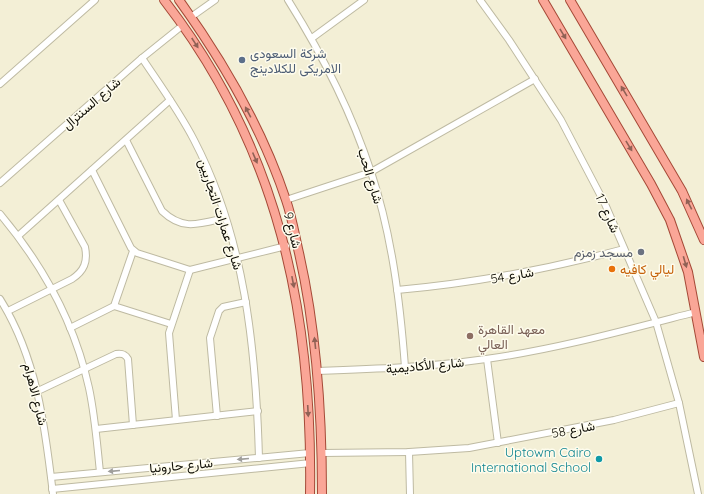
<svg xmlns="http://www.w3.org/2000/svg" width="704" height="494" font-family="Quicksand,Vazirmatn,sans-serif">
<rect width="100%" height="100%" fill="#f3efd6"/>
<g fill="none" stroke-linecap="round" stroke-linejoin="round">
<g stroke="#bebaa2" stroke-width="8">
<g id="minor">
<path d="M288,0C322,54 351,111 371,172C392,235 400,301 405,367"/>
<path d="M480,0L509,40L561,120L605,204L656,322L679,403L698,494"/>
<path d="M191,17L215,0"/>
<path d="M312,38L364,0"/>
<path d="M142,58C160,85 179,111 194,140C245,238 256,349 259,458"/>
<path d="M0,84L95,0"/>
<path d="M126,140L162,211C183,231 199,224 225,218"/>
<path d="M92,170L131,248L137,253L190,270L286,246"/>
<path d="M0,183L142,58L183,25"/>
<path d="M286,200L371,172L535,79"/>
<path d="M0,214C42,264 75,324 89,388C95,416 97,444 100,472"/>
<path d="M18,236L170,100"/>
<path d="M397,290C475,283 549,269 624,249"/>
<path d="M0,299C37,358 45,426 53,494"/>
<path d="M114,306L171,324"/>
<path d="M8,311L72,279C84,271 88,262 85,247L59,200"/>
<path d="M70,328L114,306L133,251"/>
<path d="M487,359L498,443"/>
<path d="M317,371C374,369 430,367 486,359C557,349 626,330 696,312"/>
<path d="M38,391L116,354C122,353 125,354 128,359L133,425"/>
<path d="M217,416L210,338L219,311L223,307L246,302"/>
<path d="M176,420L169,333L190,270"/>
<path d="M96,429L258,411"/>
<path d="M409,452L410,494"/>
<path d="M322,453L409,452L469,448L614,420L679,403"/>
<path d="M51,477L310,453"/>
<path d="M52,489L311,463"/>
</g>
</g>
<g stroke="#a54937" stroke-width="10">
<g id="major">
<path d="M164,0C278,147 313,312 310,494"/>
<path d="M179,0C223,61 262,128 286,200C292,217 295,236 299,253C317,332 322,413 322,494"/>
<path d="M543,0L651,184L670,220L688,272L704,357"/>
<path d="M570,0L682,191L704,240"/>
</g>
</g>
<use href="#minor" stroke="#fff" stroke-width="6"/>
<use href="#major" stroke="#faa697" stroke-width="8"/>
</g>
<defs><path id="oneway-solid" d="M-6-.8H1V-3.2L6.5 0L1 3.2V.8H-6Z"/></defs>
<g fill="#906155">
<use href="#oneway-solid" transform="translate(563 34) rotate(59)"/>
<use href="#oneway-solid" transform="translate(195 43) rotate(57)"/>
<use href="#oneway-solid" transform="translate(624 91) rotate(-121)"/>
<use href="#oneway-solid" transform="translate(248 112) rotate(-118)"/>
<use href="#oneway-solid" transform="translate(629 146) rotate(59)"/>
<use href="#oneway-solid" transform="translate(255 158) rotate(67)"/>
<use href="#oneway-solid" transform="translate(689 204) rotate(-117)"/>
<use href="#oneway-solid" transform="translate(685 262) rotate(74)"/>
<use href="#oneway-solid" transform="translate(293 282) rotate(79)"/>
<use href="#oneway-solid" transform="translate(315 343) rotate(-96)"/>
<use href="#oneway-solid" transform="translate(308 411) rotate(87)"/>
</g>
<g fill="#9f9e9b">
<use href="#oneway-solid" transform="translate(243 459) rotate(175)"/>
<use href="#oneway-solid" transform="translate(114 471) rotate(175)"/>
</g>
<circle fill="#5c6f8a" stroke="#fefced" stroke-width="1.5" cx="242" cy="60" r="4"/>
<circle fill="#6b7280" stroke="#fefced" stroke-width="1.5" cx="641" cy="252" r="4"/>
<circle fill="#e8710a" stroke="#fefced" stroke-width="1.5" cx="612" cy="269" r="4"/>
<circle fill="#8d6e63" stroke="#fefced" stroke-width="1.5" cx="470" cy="336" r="4"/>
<circle fill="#0f9aa8" stroke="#fefced" stroke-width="1.5" cx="599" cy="459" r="4"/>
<g text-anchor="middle" stroke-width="3" stroke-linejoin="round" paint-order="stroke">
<g font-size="13" fill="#4e5e75" stroke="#fefced" text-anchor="start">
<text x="250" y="58">شركة السعودى<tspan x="250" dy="15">الامريكى للكلادينج</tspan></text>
</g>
<g font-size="13" fill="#0e0d05" stroke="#fefced">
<text transform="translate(91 103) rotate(-41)" y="5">شارع السنترال</text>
<text transform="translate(371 176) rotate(73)" y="5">شارع الحب</text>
<text transform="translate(608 213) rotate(66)" y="5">شارع 17</text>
<text transform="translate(221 214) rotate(72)" y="5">شارع عمارات التجاريين</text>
<text transform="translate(293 230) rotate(75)" y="5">شارع 9</text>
<text transform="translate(512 275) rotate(-10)" y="5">شارع 54</text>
<text transform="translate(425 365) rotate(-5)" y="5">شارع الأكاديمية</text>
<text transform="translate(36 394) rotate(76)" y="5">شارع الاهرام</text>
<text transform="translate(573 429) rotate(-11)" y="5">شارع 58</text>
<text transform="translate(181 465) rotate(-5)" y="5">شارع حارونيا</text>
</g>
<g font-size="13" fill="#5b616d" stroke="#fefced" text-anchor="end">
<text x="633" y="257">مسجد زمزم</text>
</g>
<g font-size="13" fill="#c56008" stroke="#fefced" text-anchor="start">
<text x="620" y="274">ليالي كافيه</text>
</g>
<g font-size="13" fill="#785e54" stroke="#fefced" text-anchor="start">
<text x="478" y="334">معهد القاهرة<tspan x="478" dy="15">العالي</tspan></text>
</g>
<g font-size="13" fill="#0d838f" stroke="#fefced" text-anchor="end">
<text x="591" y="457">Uptowm Cairo<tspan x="591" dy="15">International School</tspan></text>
</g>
</g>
</svg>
